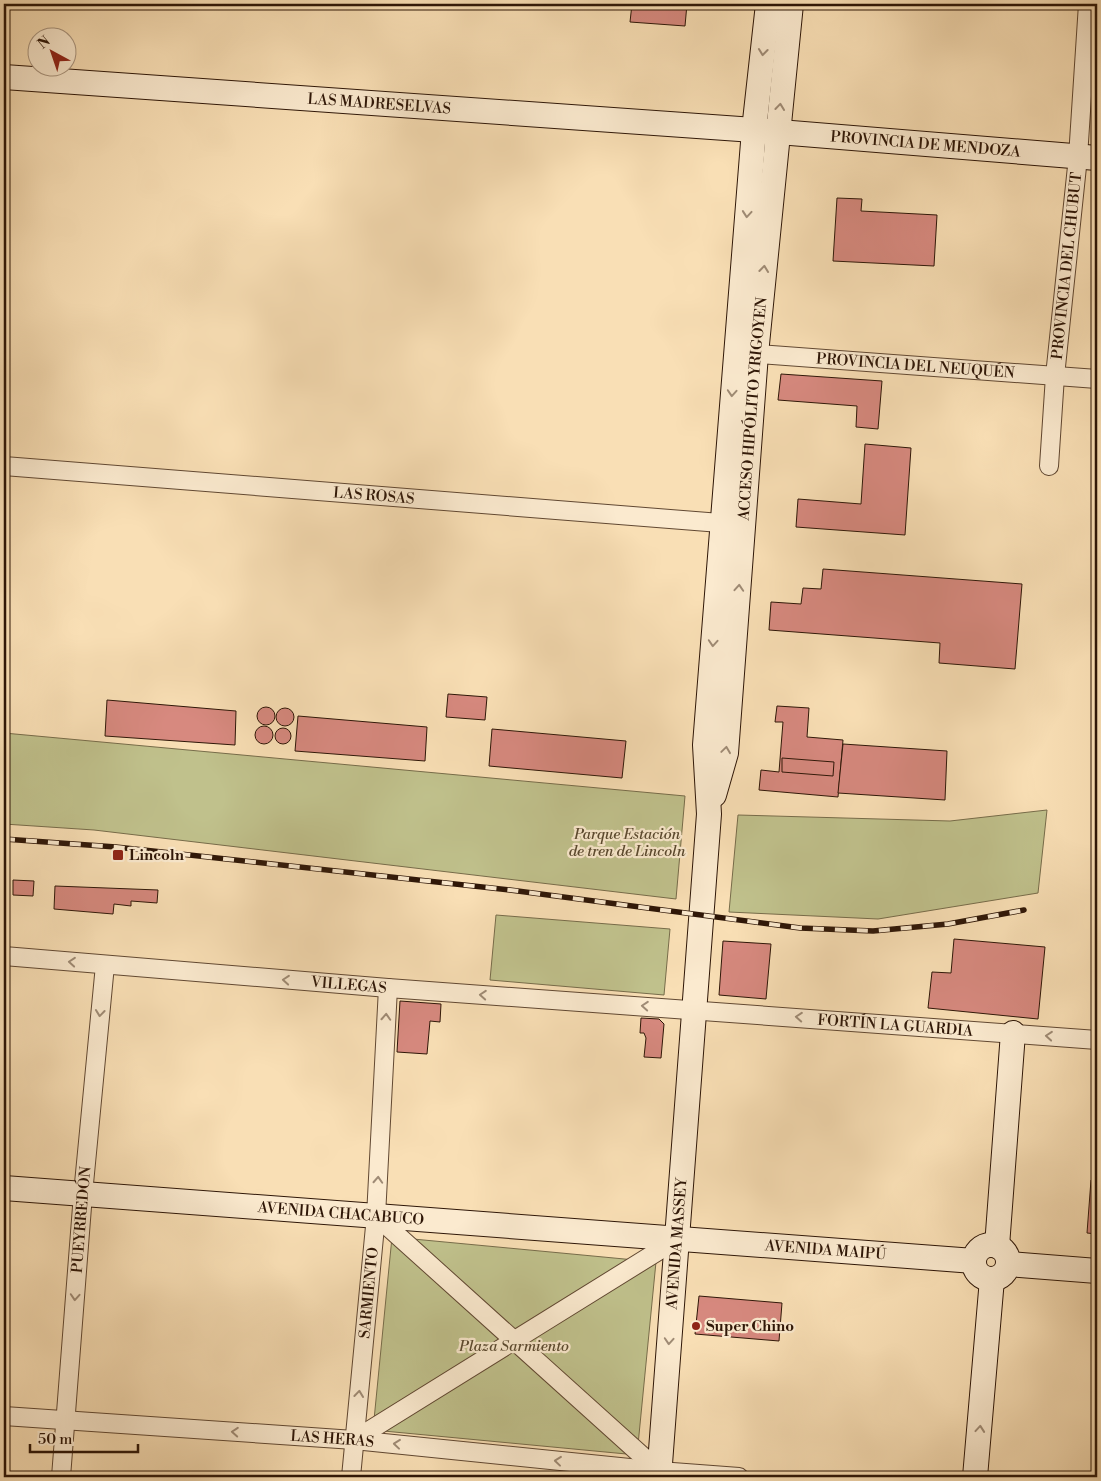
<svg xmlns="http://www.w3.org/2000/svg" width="1101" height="1481" font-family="'Libre Bodoni',serif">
<rect width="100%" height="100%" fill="#f9dfb5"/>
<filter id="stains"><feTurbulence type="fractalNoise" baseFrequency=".004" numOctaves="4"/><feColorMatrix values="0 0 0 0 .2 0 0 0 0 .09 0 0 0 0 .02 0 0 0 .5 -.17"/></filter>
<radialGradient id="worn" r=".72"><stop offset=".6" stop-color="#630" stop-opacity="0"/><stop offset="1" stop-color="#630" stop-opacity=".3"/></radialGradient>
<g fill="#c0c18c" stroke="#776c4a">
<path d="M4,733L685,796L676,899L94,830L4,824Z"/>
<path d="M1047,810L1038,893L878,919L729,912L738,815L950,821Z"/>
<path d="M496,915L670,929L664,995L490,980Z"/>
<path d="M392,1237L656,1262L637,1455L373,1430Z"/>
</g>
<g fill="#d7897f" stroke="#2e1607">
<path d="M632,4H687L685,26L630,22Z"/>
<path d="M837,198L862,199L861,211L937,215L934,266L833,261Z"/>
<path d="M781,374L882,381L878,429L856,427L857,406L778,400Z"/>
<path d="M865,444L911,448L905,535L796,527L798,499L861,504Z"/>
<path d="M823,569L1022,584L1015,669L939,663L940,643L769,630L771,602L801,604L803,588L821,589Z"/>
<path d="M448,694L487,697L485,720L446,717Z"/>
<path d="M107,700L236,711L235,745L105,736Z"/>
<path d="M777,706L809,708L807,737L843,740L838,797L759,790L761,770L779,772L783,722H775Z"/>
<circle cx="266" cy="716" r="9"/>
<circle cx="285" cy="717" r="9"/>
<path d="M298,716L427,727L425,761L295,751Z"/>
<circle cx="264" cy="735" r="9"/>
<circle cx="283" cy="736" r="8"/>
<path d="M492,729L626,741L622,778L489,766Z"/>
<path d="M843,744L947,751L945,800L838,793Z"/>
<path d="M782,758L834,762L833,776L782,772Z"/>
<path d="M13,880L34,881L33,896L13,895Z"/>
<path d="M55,886L158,890L157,903L131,901V906L114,904L113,914L54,909Z"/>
<path d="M954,939L1045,947L1038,1019L928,1008L932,972L951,973Z"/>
<path d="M723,941L771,944L766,999L719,995Z"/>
<path d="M400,1001L441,1004L440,1022L430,1021L427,1054L397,1052Z"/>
<path d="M641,1018L659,1019L664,1024L661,1058L644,1057L646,1038L644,1033H640Z"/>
<path d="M1091,1180H1097V1234L1087,1233Z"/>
<path d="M699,1296L782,1303L779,1341L695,1334Z"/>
</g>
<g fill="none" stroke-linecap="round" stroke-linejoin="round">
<g stroke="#614832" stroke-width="20">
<g id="street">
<path id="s1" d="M744,353L1097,379"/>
<path id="s2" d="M4,466L733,524"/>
<path id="s3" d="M1049,466L1055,376L1078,157L1088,4"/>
<path id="s4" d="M4,956L388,988L1097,1040"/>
<path d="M376,1216L659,1471"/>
<path id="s5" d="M4,1416L354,1440L659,1471L739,1477"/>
<path d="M354,1440L676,1240"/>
<path id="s6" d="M61,1477L83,1194L105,965"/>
<path id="s7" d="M351,1477L376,1216L388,988"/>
</g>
</g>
<g stroke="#2e1607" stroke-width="26">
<g id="secondary">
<path id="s8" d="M4,77L754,130L1097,158"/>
<path id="s9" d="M714,795L726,753L756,354L791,4"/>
<path id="s10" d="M4,1188L974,1261"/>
<circle cx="991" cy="1262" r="17"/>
<path d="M997,1246L1013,1033"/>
<path d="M1008,1264L1097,1271"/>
<path id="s11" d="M659,1477L709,814L705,745L754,130L768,4"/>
<path d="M975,1477L992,1279"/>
</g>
</g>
<use href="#street" stroke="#fbeacf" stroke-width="18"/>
<use href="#secondary" stroke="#fbeacf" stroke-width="24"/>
<g stroke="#2e1607" stroke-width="5.5">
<path id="rail" d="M4,839L116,847L510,890L800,928L873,931L948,924L1024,910"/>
</g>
<use href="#rail" stroke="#fbeacf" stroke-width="4" stroke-dasharray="11" stroke-linecap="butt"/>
</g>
<defs><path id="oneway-chevron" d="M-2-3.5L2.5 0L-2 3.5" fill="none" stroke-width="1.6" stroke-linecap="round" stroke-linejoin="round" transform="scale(1.25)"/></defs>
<g stroke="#9f8b75">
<use href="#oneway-chevron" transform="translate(763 52) rotate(96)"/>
<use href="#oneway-chevron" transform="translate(780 107) rotate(-84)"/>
<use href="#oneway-chevron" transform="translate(747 214) rotate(95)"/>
<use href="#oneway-chevron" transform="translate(764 269) rotate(-84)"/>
<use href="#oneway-chevron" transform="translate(732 393) rotate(94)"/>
<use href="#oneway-chevron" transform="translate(739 588) rotate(-86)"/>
<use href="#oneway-chevron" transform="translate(713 643) rotate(94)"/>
<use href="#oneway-chevron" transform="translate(726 750) rotate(-82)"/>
<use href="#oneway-chevron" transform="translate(72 962) rotate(-175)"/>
<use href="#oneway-chevron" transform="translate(286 980) rotate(-175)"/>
<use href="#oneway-chevron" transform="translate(483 995) rotate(-176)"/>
<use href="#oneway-chevron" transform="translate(645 1006) rotate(-176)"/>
<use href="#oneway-chevron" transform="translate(100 1013) rotate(96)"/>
<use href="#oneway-chevron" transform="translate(386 1017) rotate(-87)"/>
<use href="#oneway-chevron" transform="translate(799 1017) rotate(-176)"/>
<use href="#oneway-chevron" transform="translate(1049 1036) rotate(-175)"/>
<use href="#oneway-chevron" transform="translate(378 1180) rotate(-87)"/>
<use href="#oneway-chevron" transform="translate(75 1297) rotate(94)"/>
<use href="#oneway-chevron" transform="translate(669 1341) rotate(94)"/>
<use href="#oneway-chevron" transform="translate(359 1394) rotate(-84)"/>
<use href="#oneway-chevron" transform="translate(980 1429) rotate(-85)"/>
<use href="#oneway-chevron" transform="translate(235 1432) rotate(-176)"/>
<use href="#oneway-chevron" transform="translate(397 1444) rotate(-174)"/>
<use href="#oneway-chevron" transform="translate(558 1461) rotate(-174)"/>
</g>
<g fill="#8f2418" stroke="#fbeacf" stroke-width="2">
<rect x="112" y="849" width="12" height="12" rx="2.5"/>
<circle cx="696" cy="1326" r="5"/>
</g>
<g text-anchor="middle" stroke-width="4.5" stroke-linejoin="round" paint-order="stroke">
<g font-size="15" fill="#2e1607" stroke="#fbeacf">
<text dy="5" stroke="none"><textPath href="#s8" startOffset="376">LAS MADRESELVAS</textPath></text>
<text dy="5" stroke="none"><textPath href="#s8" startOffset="924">PROVINCIA DE MENDOZA</textPath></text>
<text dy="5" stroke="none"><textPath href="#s3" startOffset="201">PROVINCIA DEL CHUBUT</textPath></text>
<text dy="5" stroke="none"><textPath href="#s1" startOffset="172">PROVINCIA DEL NEUQUÉN</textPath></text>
<text dy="5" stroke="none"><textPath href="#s9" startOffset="389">ACCESO HIPÓLITO YRIGOYEN</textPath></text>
<text dy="5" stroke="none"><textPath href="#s2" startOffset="371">LAS ROSAS</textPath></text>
<text dy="5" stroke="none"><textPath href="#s4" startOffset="346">VILLEGAS</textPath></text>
<text dy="5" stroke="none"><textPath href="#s4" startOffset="894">FORTÍN LA GUARDIA</textPath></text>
<text dy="5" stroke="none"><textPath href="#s10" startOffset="338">AVENIDA CHACABUCO</textPath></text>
<text dy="5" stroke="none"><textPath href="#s6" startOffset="258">PUEYRREDÓN</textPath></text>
<text dy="5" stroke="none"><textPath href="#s11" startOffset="234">AVENIDA MASSEY</textPath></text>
<text dy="5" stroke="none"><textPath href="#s10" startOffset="824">AVENIDA MAIPÚ</textPath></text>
<text dy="5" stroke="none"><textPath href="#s7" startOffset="185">SARMIENTO</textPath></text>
<text dy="5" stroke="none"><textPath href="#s5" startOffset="329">LAS HERAS</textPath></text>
</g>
<g font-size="15" font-style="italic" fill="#5a492f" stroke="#fbeacf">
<text x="627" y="839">Parque Estación<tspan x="627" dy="17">de tren de Lincoln</tspan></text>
<text x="514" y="1351">Plaza Sarmiento</text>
</g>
<g font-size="15" font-weight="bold" fill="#2e1607" stroke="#fbeacf" text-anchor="start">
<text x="129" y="860">Lincoln</text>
<text x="706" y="1331">Super Chino</text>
</g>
</g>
<rect width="1101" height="1481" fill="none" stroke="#f9dfb5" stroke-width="20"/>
<rect x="5" y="5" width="1091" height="1471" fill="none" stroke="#2e1607" stroke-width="2.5"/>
<rect x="10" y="10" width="1081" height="1461" fill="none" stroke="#2e1607"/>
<g transform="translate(52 52) rotate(320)"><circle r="24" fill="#fbeacf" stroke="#a9957f"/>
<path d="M0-4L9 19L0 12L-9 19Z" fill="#8f2418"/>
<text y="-8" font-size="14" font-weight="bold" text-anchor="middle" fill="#2e1607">N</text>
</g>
<path d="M30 1444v8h108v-8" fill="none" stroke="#2e1607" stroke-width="2.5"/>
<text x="38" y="1444" font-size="15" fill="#2e1607" stroke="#fbeacf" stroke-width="4" paint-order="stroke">50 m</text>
<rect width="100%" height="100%" filter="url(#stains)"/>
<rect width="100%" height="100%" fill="url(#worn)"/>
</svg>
